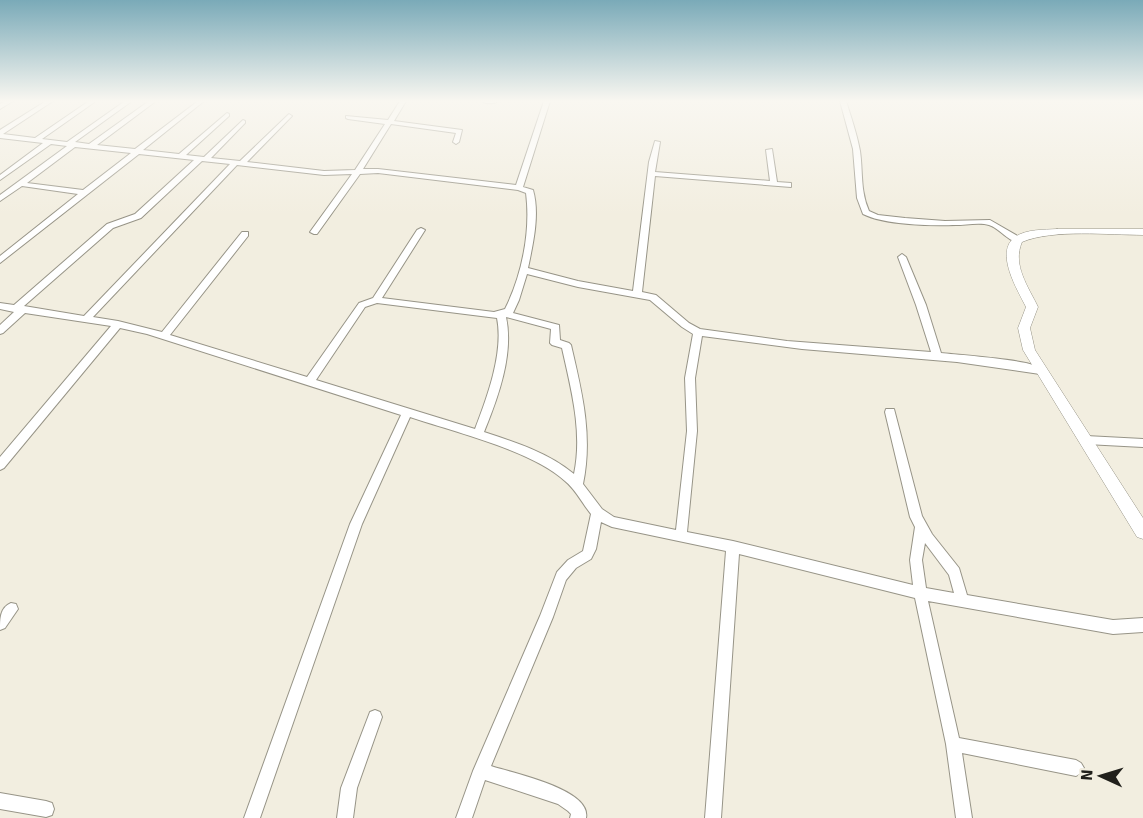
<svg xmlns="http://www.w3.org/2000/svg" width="1143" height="818" font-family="Signika,sans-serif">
<rect width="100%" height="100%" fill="#f2eee0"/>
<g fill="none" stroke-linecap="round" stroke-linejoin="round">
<g stroke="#979487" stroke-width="2">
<g id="minor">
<path d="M6,101H13L0,109V104Z"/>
<path d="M46,101H53L3,134L35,138L89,101H96L42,139L67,142L125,101H132L75,142L89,144L149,101H156L97,145L135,149L198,101H204L143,150L179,154L227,113L229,114V116L186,155L204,157L243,120L245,121V123L211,158L240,161L289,114L292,116L291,117L247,162L324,171L355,170L385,124L348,119L346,118V116L388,120L400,101H406L394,121L462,130L459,142L456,144L453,142L456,133L391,124L363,169H378L516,185L544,101H550L523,187L533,190C540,214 533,244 528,268L578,281L633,291L649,162L655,141L660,142L655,172L770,181L766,150L772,149L777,182L791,183V187L655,176L642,292L656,295L689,323L700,329L787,341L931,352L916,305L898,257L902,254L906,257L926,305L941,353C960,355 1035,360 1045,370L1040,374L957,362L802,349L702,336L695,378L697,431L687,532L733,541L913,585L910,560L915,527L910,517L885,412L886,409H894L922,516L932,534L959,568L967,595L1113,620L1143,618V632L1113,634L928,601L959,738L1076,760L1081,763L1084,768L1081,773L1076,776L962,753L972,818H956L946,744L915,598L739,554L721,818H705L726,551L612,527L601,522L596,549L591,559L576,568L566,580L553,617L491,766C512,773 592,789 586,818H570L571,814L568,811L558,804L485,780L472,818H456L473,771L540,616L557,572L568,560L583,551L591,514C582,503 576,490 565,481C531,450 454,432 410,417L362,524L260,818H244L350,524L401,415L147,334L120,328L4,468L0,470V457L111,326L25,313L3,333L0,334V325L14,312L0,309V303L14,305L107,224L135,214L194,160L139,154L0,263V256L78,194L22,186L0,201V195L67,146L51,144L0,180V175L43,143L0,138V130ZM75,147L131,153L83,190L27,183ZM202,161L230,164L84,316L24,306L113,228L141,218ZM237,165L324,175L352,174L310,232L314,234H317L360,174L378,173L518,190L526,193C531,231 522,275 505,309L494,312L382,298L425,230L421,228L417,230L373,298L359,303L307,377L170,335L248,236V232H242L162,332L118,321L93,317ZM527,274L578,287L650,300L682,327L693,334L685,378L687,431L676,530L614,517L602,509L583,484C593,436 582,392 571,345L569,343L560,340L559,325L513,313L519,300ZM377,303L497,318C504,352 487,398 475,429L316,380L365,307ZM506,317L551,329L550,343L552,345L562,348C571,389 583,432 574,474C549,453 515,442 484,432C498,398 514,354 506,317ZM925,543L949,575L954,593L926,588L922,560Z"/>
<path d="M482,101H498C495,104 485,104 482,101Z"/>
<path d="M840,101H846C851,117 857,134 860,151C863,171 860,191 869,211L878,215L905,218L945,221L990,220L1021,238V242C1008,243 1000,228 989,225C980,222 965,225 956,225C931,226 885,225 863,214L857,198L853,149Z"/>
<path d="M1086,436L1143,439V447L1086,444L1082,443L1081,440L1082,437Z"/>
<path d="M11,603L16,604L18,609L5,628L0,630C0,618 0,608 11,603Z"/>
<path d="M375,710L380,712L382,717L357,788L353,818H337L341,788L370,712Z"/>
<path d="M0,793L46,801L52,803L54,809L52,815L46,817L0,809Z"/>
</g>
</g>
<g stroke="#979487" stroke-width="1">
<path id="tertiary" d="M1057,229H1143V235C1109,235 1053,229 1022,242C1012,265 1028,286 1038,307L1030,328L1035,350L1143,518V539L1137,537L1023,350L1018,328L1026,307C1018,291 994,252 1015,237C1026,229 1044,230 1057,229Z"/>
</g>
<use href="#minor" fill="#fff" fill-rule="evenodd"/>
<use href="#tertiary" fill="#fff" fill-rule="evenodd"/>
</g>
<linearGradient id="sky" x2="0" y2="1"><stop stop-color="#7aaab8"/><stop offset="0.47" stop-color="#f9f7f1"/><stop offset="1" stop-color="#f9f7f1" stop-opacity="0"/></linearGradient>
<rect width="1143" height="215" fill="url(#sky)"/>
<g transform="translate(1101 776) rotate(274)" stroke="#f2eee0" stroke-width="4.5" paint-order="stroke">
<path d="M0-4.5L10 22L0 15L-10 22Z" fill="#21201b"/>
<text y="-9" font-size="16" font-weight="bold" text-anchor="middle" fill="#21201b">N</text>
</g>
</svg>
